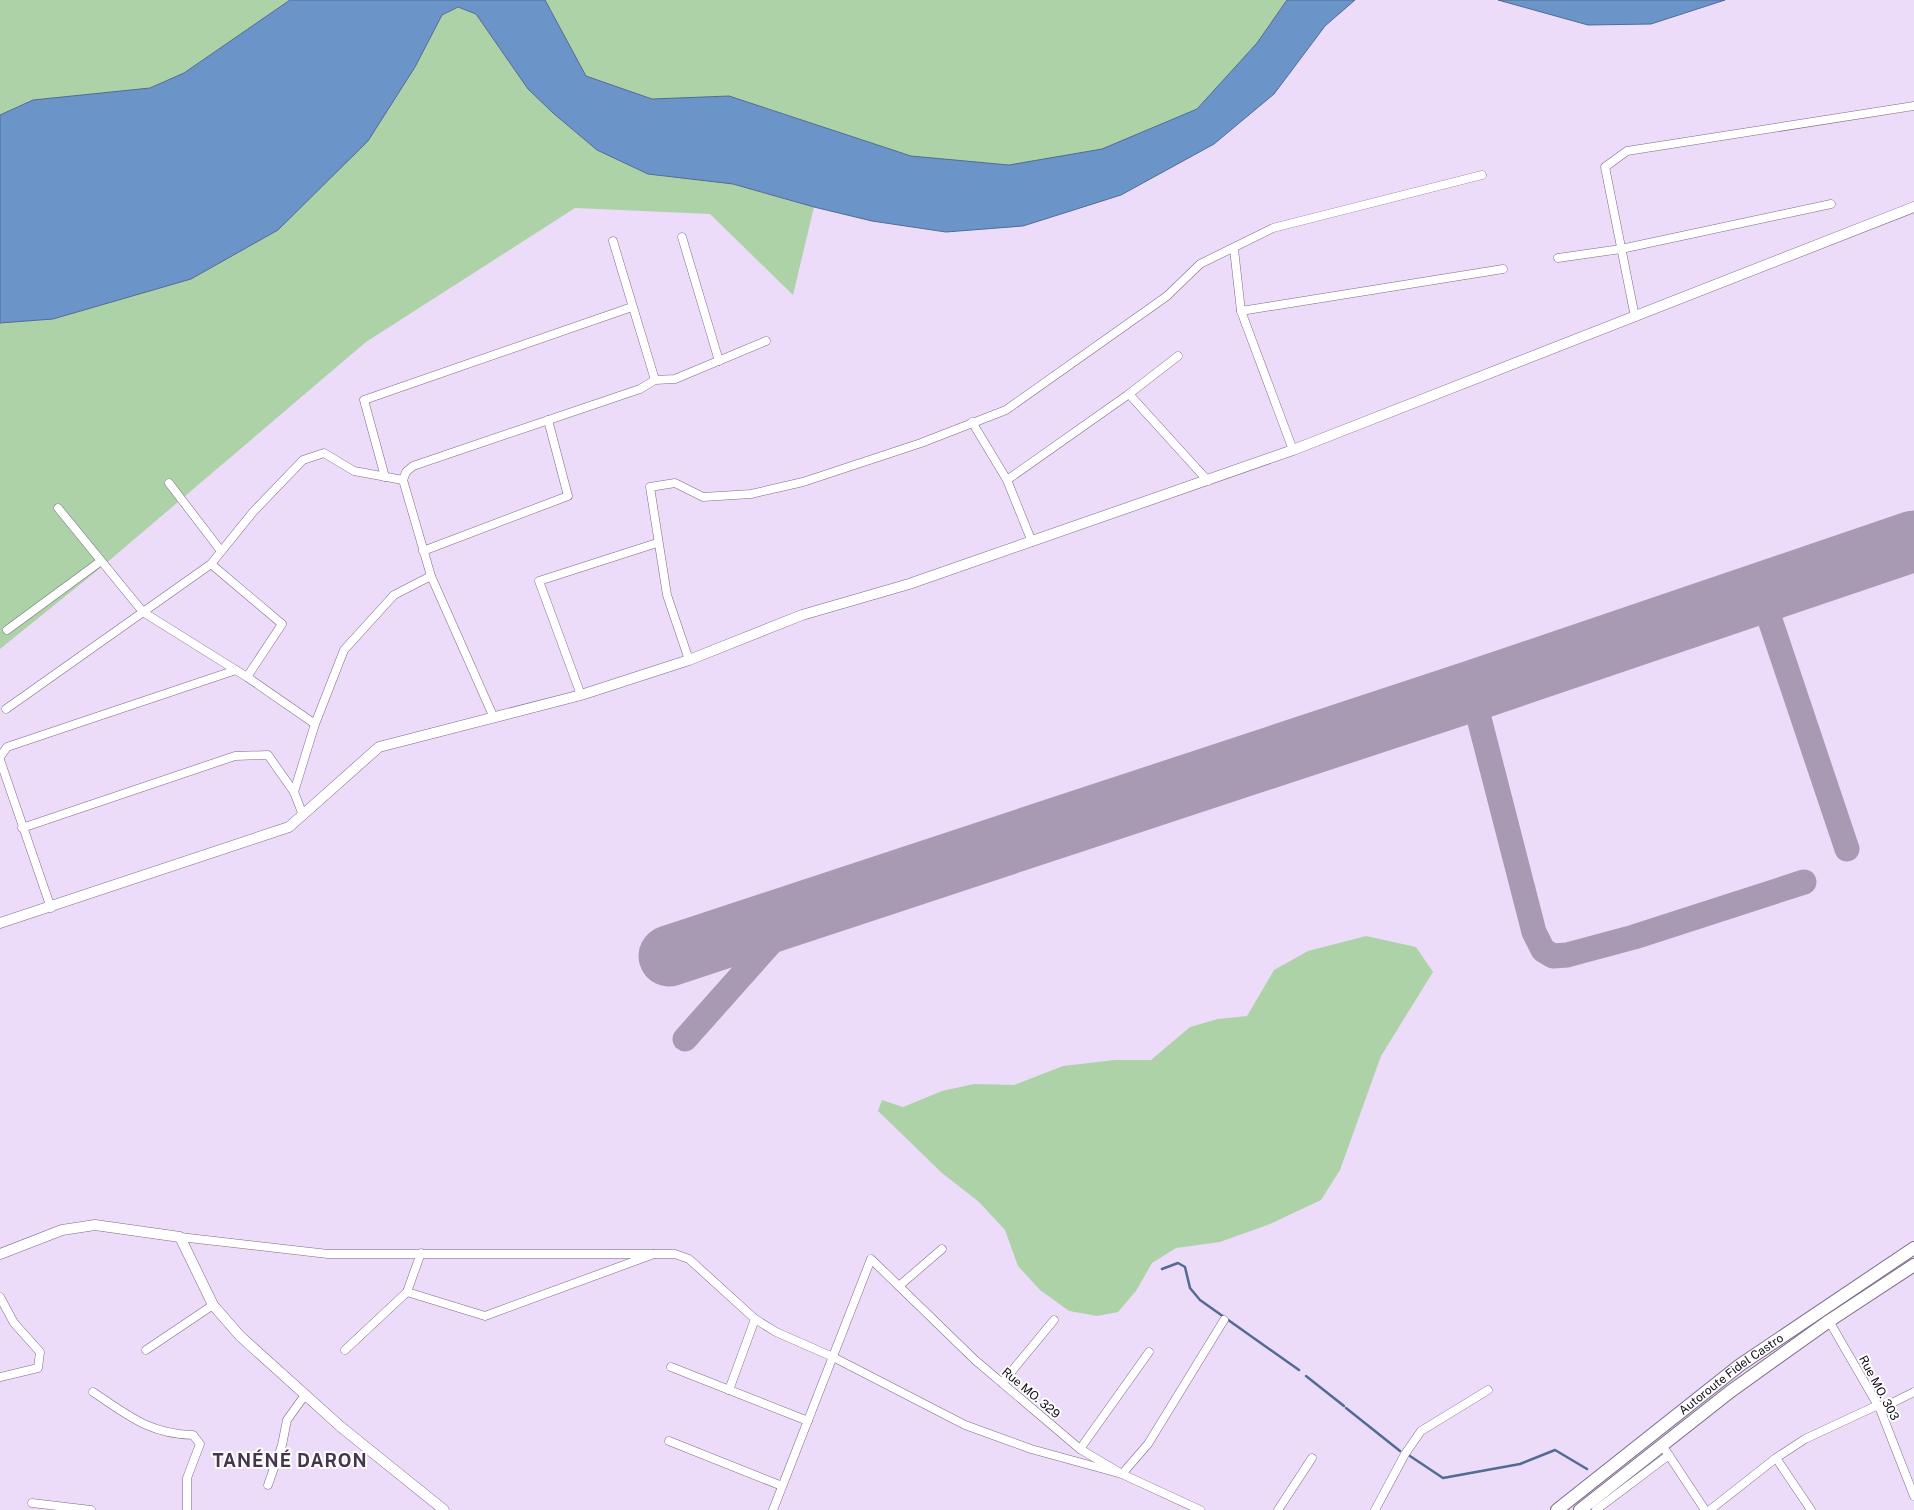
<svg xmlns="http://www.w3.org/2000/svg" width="1914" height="1510" font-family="'Public Sans',sans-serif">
<rect width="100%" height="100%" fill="#eddbfa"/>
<g fill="#aed2a8">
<path d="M0,0H290L184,73L150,88L33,100L0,115Z"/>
<path d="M545,0H1287L1257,43L1197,109L1102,149L1009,165L911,156L729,96L652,99L585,76Z"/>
<path d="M458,7L476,14L528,89L553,113L597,150L648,174L733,184L814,207L793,295L710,214L575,208L366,342L104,565L0,649V323L53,319L191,279L278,230L415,67L442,15Z"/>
<path d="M1366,936L1416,947L1433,972L1381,1056L1340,1170L1321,1200L1270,1224L1220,1242L1176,1248L1152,1263L1136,1291L1118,1312L1097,1316L1069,1311L1040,1290L1018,1266L1005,1230L979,1202L942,1173L878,1111L882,1100L903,1107L942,1091L974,1084L1014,1085L1063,1066L1115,1060H1151L1190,1027L1218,1019L1247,1016L1274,970L1308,951Z"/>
</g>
<g fill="#6b94c8" stroke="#516c93">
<path d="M290,0H545L586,76L652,99L729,96L911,156L1009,165L1102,149L1197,109L1257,43L1287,0H1355L1325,26L1274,94L1214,144L1121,195L1023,226L946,232L872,221L814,207L733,184L648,174L597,150L553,113L528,89L476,14L458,7L442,15L415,67L368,141L278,230L191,279L53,319L0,323V115L33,100L150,88L184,73Z"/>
<path d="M1498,0H1725L1651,24L1588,25Z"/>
</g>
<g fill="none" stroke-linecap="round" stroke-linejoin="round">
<g stroke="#516c93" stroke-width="2.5">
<path d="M1162,1269L1178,1263L1185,1267L1190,1288L1200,1300L1299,1370"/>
<path d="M1306,1376L1344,1406"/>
<path d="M1346,1408L1400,1451"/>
<path d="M1410,1456L1443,1478L1520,1464L1555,1450L1587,1469"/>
</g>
<g stroke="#a89ab2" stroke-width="25">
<path d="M1761,593L1847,849"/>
<path d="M1472,691L1534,932L1543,950L1553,956L1567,955L1634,937L1804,882"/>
<path d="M685,1039L782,930L790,922L812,908"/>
</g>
<path stroke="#a89ab2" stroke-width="61" d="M669,956L1472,691L1914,541"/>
<g stroke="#7b6c87" stroke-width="9">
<g id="minor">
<path d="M682,237L719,361"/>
<path d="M613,241L655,380"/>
<path d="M1234,249L1241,311L1503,269"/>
<path d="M1558,258L1621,249L1831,204"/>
<path d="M1241,311L1293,450"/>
<path d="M1635,317L1605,167L1627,151L1914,106"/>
<path d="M1129,394L1208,481"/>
<path d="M972,422L1007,480L1032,542"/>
<path d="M385,477L364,400L632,307"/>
<path d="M1007,480L1129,394L1178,356"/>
<path d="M169,483L221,551"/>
<path d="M58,508L143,612L247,677L315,724"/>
<path d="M423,551L568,496L548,420"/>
<path d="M211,564L282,624L247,677"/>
<path d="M7,630L101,561"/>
<path d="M689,660L667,595L650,487L675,483L703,497L751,494L803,482L921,443L1006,410L1167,296L1200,264L1273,228L1482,175"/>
<path d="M581,695L539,581L657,543"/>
<path d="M6,709L211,564L253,512L303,460L324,453L354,471L403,480"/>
<path d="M494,718L431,576L403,480L406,472L413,466L640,389L655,380L675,379L766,341"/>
<path d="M0,757L7,747L236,670"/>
<path d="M0,760L51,908"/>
<path d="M303,815L294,792L315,724L344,650L394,595L431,576"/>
<path d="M22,828L235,756L268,755L294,792"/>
<path d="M180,1237L328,1254H675L689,1259L755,1319L776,1332L833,1357L965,1425L1031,1449L1122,1474L1148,1444L1224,1320"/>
<path d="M899,1286L942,1249"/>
<path d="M407,1292L485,1316L654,1254"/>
<path d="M0,1297L14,1323L40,1352L38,1368L0,1377"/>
<path d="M1829,1321L1880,1409L1914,1496"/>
<path d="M146,1350L213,1305"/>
<path d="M345,1350L407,1292L421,1253"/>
<path d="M671,1367L808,1421"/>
<path d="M1002,1383L1054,1320"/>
<path d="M729,1390L755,1319"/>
<path d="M93,1392C128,1415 149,1434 193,1435L200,1444L187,1478V1510"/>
<path d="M1880,1409L1914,1392"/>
<path d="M669,1441L782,1486"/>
<path d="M1080,1449L1149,1352"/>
<path d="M1666,1451L1705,1510"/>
<path d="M1776,1458L1811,1510"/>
<path d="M268,1485L282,1445L287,1420L305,1395"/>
<path d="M32,1503L91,1510"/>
<path d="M773,1510L871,1259L975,1360L1080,1449L1122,1474L1200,1510"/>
<path d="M1278,1510L1312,1458"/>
<path d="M1375,1510L1405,1454L1421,1431L1488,1390"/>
<path d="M1596,1510L1669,1455"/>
<path d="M1710,1510L1776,1458L1805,1439L1878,1405"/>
</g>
</g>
<g stroke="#7b6c87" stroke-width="11">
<g id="tertiary">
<path d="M0,923L289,827L379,747L581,695L689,660L802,615L909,584L1293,450L1914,207"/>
<path d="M0,1254L62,1230L95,1225L180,1237L213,1305L240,1336L341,1427L444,1510"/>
</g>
</g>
<g stroke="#7b6c87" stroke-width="14">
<g id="trunk">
<path id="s1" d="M1557,1510L1740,1365L1914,1248"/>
<path d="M1580,1510L1731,1391L1829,1321L1914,1265"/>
</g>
</g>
<use href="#minor" stroke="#fff" stroke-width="8"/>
<use href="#tertiary" stroke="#fff" stroke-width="10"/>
<use href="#trunk" stroke="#fff" stroke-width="12"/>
</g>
<g text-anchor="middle" stroke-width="4" stroke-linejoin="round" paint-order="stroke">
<g font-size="12" fill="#140e18" stroke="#fff">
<text dy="4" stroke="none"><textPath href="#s1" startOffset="221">Autoroute Fidel Castro</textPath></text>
<text transform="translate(1879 1388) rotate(62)" y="4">Rue MO. 303</text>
<text transform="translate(1031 1393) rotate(40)" y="4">Rue MO. 329</text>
</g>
<g font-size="18" font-weight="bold" letter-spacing="1" fill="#44364e" stroke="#fff">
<text x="290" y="1467">TANÉNÉ DARON</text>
</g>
</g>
</svg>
